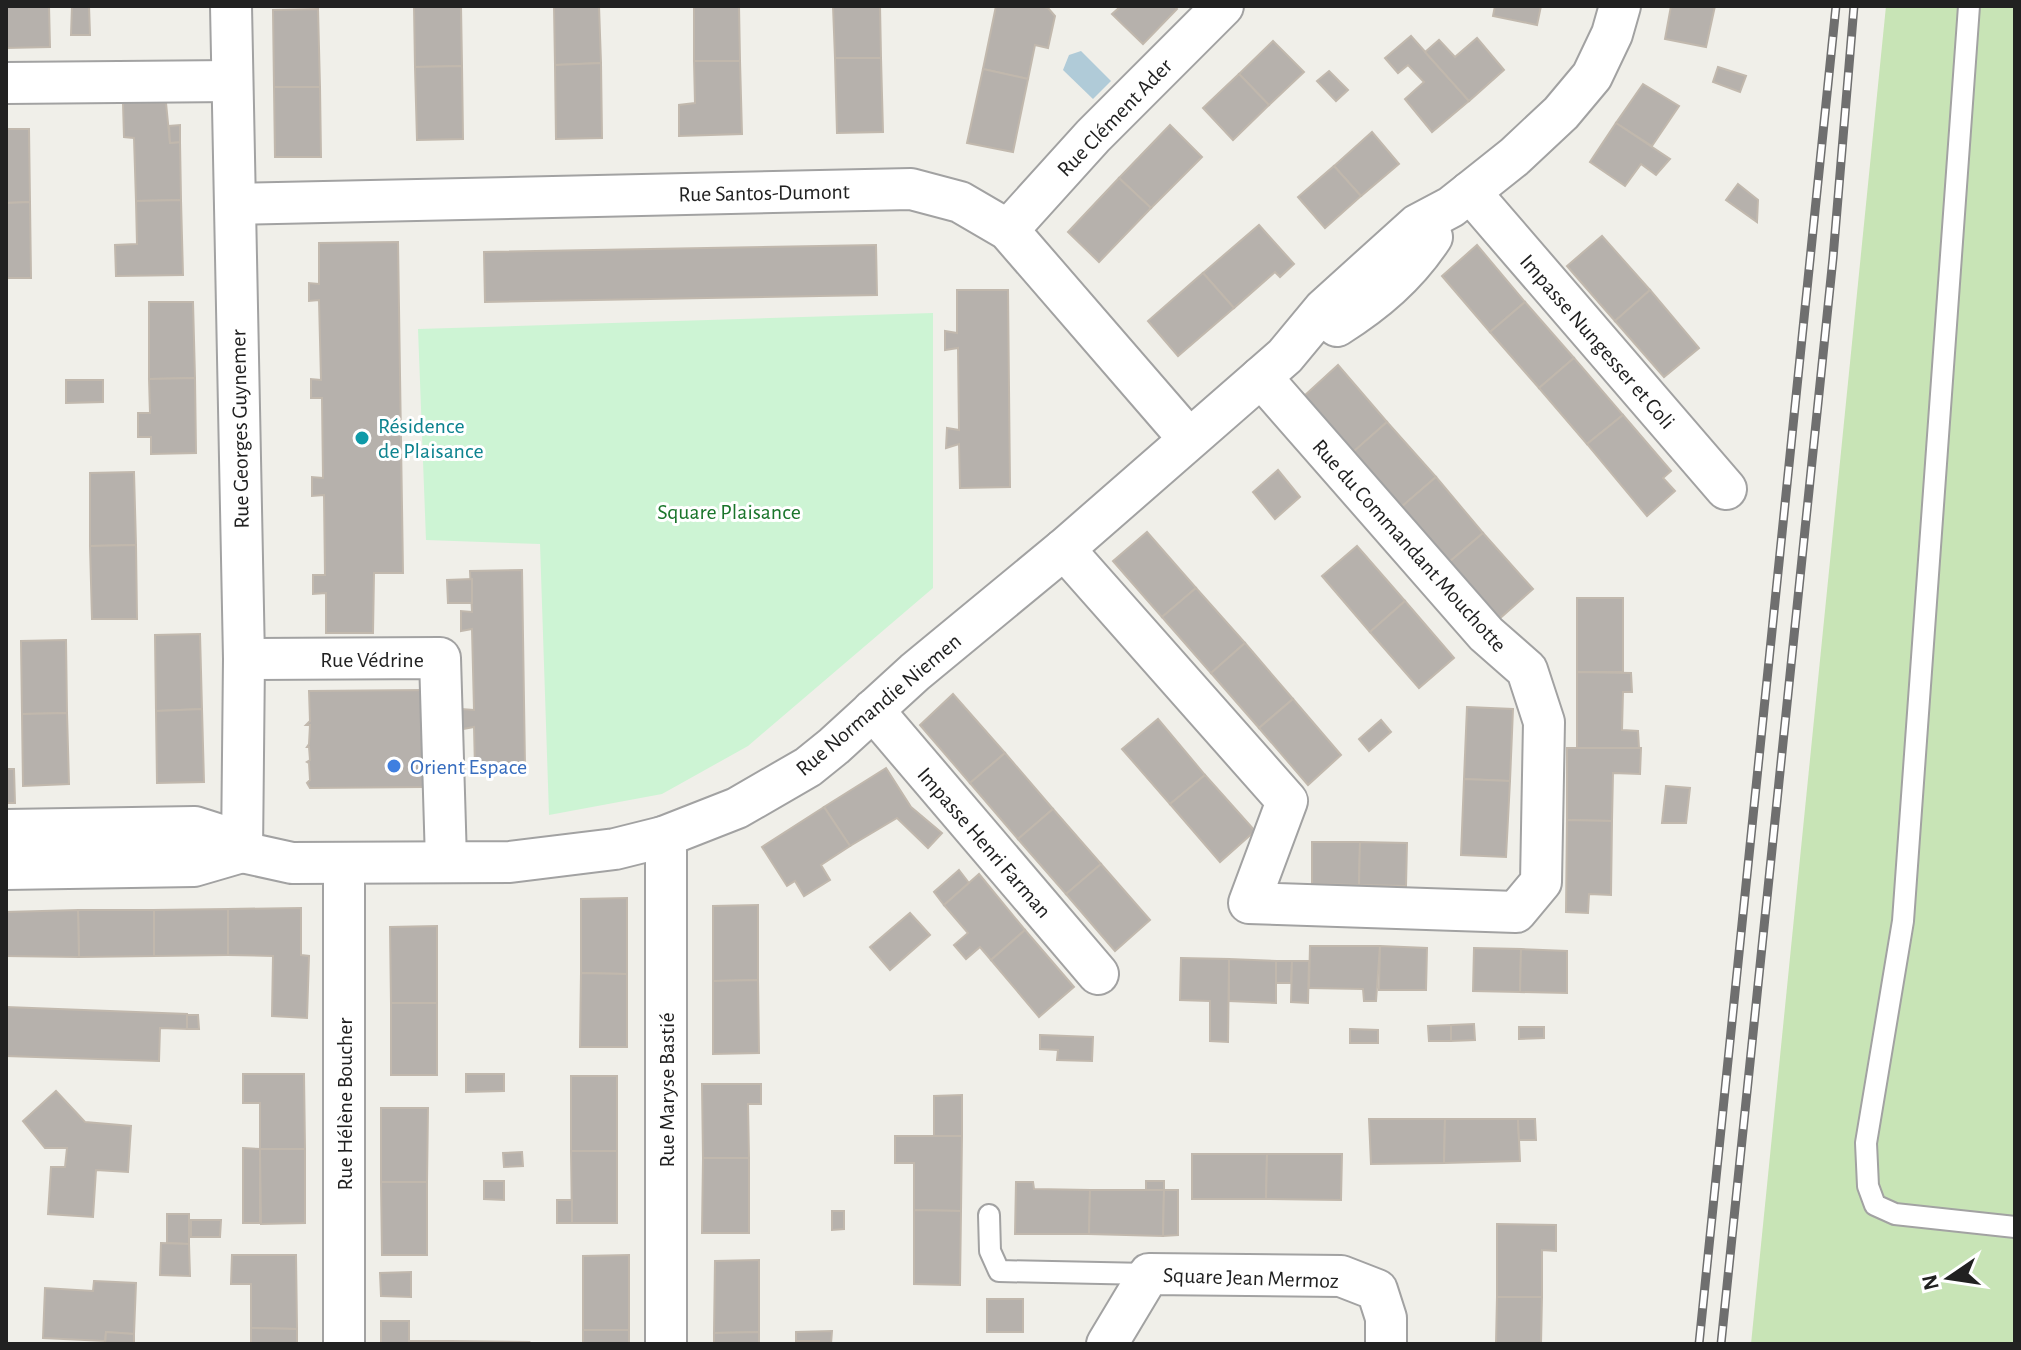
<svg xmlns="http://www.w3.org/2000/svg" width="2021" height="1350" font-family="'Alegreya Sans',sans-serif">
<rect width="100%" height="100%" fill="#f0efe9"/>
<path fill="#c8e4b6" d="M1886,6H2015V1344H1751Z"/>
<path fill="#cdf4d4" d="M933,313V588L748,746L662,794L549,815L540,544L426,540L418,329Z"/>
<path fill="#b0cbd8" d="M1081,51L1111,81L1093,99L1063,70L1069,55Z"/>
<g fill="#b6b1ac" stroke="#c1b8ad" stroke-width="2">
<path d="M6,6H49L50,47L6,48Z"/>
<path d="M72,6H89L90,35H71Z"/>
<path d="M414,6H461L462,66L415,67Z"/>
<path d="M554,6H599L601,63L555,65Z"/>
<path d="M694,6H739L740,61H694Z"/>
<path d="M833,6H880L881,58H835Z"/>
<path d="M996,6H1039L1048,8L1055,16L1048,48L1035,45L1028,79L983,69Z"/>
<path d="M1121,6H1174L1177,9L1143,44L1112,14Z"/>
<path d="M1495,6H1541L1537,25L1493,16Z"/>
<path d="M1671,6H1715L1706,47L1665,39Z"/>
<path d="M318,9L320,87H274L273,10Z"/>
<path d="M1411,36L1469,101L1432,132L1405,99L1424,82L1408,65L1398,73L1385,58Z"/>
<path d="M1477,38L1504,70L1469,101L1425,52L1439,40L1455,57Z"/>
<path d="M1273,41L1304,72L1269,105L1239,74Z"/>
<path d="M835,58H881L883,132L837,133Z"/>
<path d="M694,61H740L742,134L679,136V105L695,103Z"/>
<path d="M601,63L602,138L556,139L555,65Z"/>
<path d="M462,66L463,139L417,140L415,67Z"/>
<path d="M1718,67L1746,76L1740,92L1713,82Z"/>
<path d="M983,69L1028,79L1013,152L967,143Z"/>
<path d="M1329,71L1348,90L1336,101L1317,81Z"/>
<path d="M1239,74L1269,105L1233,140L1203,108Z"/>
<path d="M1643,84L1679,106L1652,146L1616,123Z"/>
<path d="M274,87H320L321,157H275Z"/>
<path d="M123,103H166L170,143L180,142L181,200L136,201L134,138L124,137Z"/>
<path d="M1616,123L1670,159L1656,175L1641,164L1625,186L1590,162Z"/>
<path d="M180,125V142L170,143L169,126Z"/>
<path d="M1170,125L1202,157L1151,208L1119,178Z"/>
<path d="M6,129H29L30,202L6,203Z"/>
<path d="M1372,132L1399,164L1361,196L1334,166Z"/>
<path d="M1334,166L1361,196L1325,228L1298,197Z"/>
<path d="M1119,178L1151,208L1099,262L1068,232Z"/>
<path d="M1738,184L1758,200L1757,222L1726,200Z"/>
<path d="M181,200L183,275L116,276L115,245L137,244L136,201Z"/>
<path d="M30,202L31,278H6V203Z"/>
<path d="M1259,225L1294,264L1280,277L1275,272L1234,308L1203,273Z"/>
<path d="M1602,236L1650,290L1615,321L1567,266Z"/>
<path d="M398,242L403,573H374L373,633H326V593L313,594V575H325L324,495L312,496V477L323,478L322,398H311V379L321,380L319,300L309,301V283L319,284V243Z"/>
<path d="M876,245L877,295L485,302L484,252Z"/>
<path d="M1477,245L1525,302L1490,332L1442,276Z"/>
<path d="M1203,273L1234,308L1178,356L1148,321Z"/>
<path d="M957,290H1008L1010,487L960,488L959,444L946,448L947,428L959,430L958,348L945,350V331L957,333Z"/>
<path d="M1650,290L1699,348L1664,377L1615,321Z"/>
<path d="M149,302H193L195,378L149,379Z"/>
<path d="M1525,302L1574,358L1539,388L1490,332Z"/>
<path d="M1574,358L1623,415L1587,444L1539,388Z"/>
<path d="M1338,365L1387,422L1353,452L1304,396Z"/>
<path d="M195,378L196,453L151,454V437H138V413H150L149,379Z"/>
<path d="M66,380H103V402L66,403Z"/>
<path d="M1623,415L1671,471L1663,478L1675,491L1647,516L1587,444Z"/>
<path d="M1387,422L1436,477L1400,508L1353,452Z"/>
<path d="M1278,470L1300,497L1275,519L1253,492Z"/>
<path d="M134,472L136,545L90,546V473Z"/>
<path d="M1436,477L1483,533L1448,563L1400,508Z"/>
<path d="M1147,532L1196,588L1162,617L1113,561Z"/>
<path d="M1483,533L1533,589L1498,620L1448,563Z"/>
<path d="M136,545L137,619H92L90,546Z"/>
<path d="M1357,546L1405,601L1370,632L1322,576Z"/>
<path d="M522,570L525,767L475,768L474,727L463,729L462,709L474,710L472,629L461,631V611L472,612L470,571Z"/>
<path d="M472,579V603H448L447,580Z"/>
<path d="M1196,588L1245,643L1211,673L1162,617Z"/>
<rect x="1577" y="598" width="46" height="74"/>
<path d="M1405,601L1454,658L1419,688L1370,632Z"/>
<path d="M200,634L202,709L156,711L155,635Z"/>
<path d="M66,640L67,713L22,714L21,641Z"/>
<path d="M1245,643L1293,699L1259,728L1211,673Z"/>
<path d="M1577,672L1631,673L1632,692H1623L1622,730L1638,731L1639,748H1577Z"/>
<path d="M423,690L427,743H422L423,758L427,759L426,763H423V778L427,779L423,787L310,788L307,783L310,780L309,763L307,762L310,760L309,747H307L309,744L310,725H306L310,721L309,691Z"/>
<path d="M953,694L1005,753L970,783L920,725Z"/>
<path d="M1293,699L1341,755L1308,785L1259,728Z"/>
<path d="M1467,707L1513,709L1510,781L1464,779Z"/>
<path d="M202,709L204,782L157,783L156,711Z"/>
<path d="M67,713L69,784L23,786L22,714Z"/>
<path d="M1158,719L1205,775L1170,804L1122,749Z"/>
<path d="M1381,720L1391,732L1369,751L1359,739Z"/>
<path d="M1567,748H1641L1640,774L1613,773L1612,821L1567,820Z"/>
<path d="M1005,753L1053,809L1018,839L970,783Z"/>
<path d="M886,768L911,807L942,833L928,848L897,818L850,846L824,807Z"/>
<path d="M6,769H14L15,803H6Z"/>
<path d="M1205,775L1255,831L1220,862L1170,804Z"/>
<path d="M1464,779L1510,781L1506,857L1461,855Z"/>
<path d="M1666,786L1690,788L1686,823H1662Z"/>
<path d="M824,807L850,846L821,865L830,880L804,896L795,881L787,886L762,847Z"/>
<path d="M1053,809L1101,864L1066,894L1018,839Z"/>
<path d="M1567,820L1612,821L1611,895L1589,894L1588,913L1566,912Z"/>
<path d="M1312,842H1360L1359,885L1312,884Z"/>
<path d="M1360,842L1407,843L1406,886L1359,885Z"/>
<path d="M1101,864L1150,920L1115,951L1066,894Z"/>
<path d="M959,870L969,883L944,905L934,892Z"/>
<path d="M979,874L1025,930L991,960L980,947L966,959L954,945L968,933L944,905Z"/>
<path d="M627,898V974L581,973V899Z"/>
<path d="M758,905V980L713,981V906Z"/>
<path d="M301,908V955L309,956L307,1018L272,1016L273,956L228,955V909Z"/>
<path d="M228,909V955L154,956V910Z"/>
<path d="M78,910H154V956L79,957Z"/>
<path d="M78,910L79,957L6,956V912Z"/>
<path d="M910,913L930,935L890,970L870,947Z"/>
<path d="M437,926V1003H391L390,927Z"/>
<path d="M1025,930L1074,987L1039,1017L991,960Z"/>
<path d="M1310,946H1380L1376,1001H1364L1363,989L1309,988Z"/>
<path d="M1380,946L1427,948L1426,990H1379Z"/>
<path d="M1474,948L1521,949L1520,992L1473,991Z"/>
<path d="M1521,949L1567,951V993L1520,992Z"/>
<path d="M1181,958L1229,959L1228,1042L1210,1041V1001L1180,1000Z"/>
<path d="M1229,959L1276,961V1003L1229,1001Z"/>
<path d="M1276,961H1292L1291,983H1276Z"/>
<path d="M1292,961H1309L1308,1003L1291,1002Z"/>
<path d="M581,973L627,974V1047H580Z"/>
<path d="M758,980L759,1053L713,1054V981Z"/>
<rect x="391" y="1003" width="46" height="72"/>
<path d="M6,1007L187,1014V1029L160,1028L159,1061L6,1056Z"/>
<path d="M187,1015H198L199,1029H187Z"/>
<path d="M1474,1024L1475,1040L1451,1041V1025Z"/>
<path d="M1451,1025V1041H1429L1428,1026Z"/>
<path d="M1519,1027H1544V1038L1519,1039Z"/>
<path d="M1350,1029L1378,1030V1043H1350Z"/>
<path d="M1040,1035L1093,1037L1092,1061L1057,1060L1058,1050L1040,1049Z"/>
<path d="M243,1074H304L305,1149H260V1103H243Z"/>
<path d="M466,1074H504V1091L466,1092Z"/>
<rect x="571" y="1076" width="46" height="75"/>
<path d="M702,1084H761V1104H748L749,1158H703Z"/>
<path d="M56,1091L85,1122L131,1126L128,1172L96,1170L93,1217L48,1214L51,1167H65L67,1148H45L23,1121Z"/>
<path d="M962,1095V1136H934V1096Z"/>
<path d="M381,1108H428L427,1182H381Z"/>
<path d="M1369,1119H1445L1444,1163L1371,1164Z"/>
<path d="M1445,1119H1518L1520,1161L1444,1163Z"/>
<path d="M1518,1119H1535L1536,1140H1519Z"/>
<path d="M895,1136H962L961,1211L914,1210V1163H895Z"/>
<path d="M243,1148L260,1149V1223H243Z"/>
<path d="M260,1149H305V1223L261,1224Z"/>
<path d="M571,1151H617V1223H572Z"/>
<path d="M522,1152L523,1166L504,1167L503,1153Z"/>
<path d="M1192,1154H1267L1266,1199H1192Z"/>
<path d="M1267,1154H1342L1341,1200L1266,1199Z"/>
<path d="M703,1158H749V1233H702Z"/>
<path d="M484,1181H504V1200L484,1199Z"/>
<rect x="1146" y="1181" width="18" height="9"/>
<path d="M381,1182H427V1255H382Z"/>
<path d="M1016,1182H1033L1034,1189L1090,1190L1089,1234H1015Z"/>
<path d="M1090,1190H1164L1163,1236L1089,1234Z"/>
<path d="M1164,1190H1178V1235L1163,1236Z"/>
<rect x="557" y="1200" width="15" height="23"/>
<path d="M914,1210L961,1211L960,1285L914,1284Z"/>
<path d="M832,1211H844V1229L832,1230Z"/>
<path d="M167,1214H189V1244L167,1243Z"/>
<path d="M191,1220H221L220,1237H191Z"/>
<path d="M1497,1224L1556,1225V1251L1542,1250V1297H1497Z"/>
<path d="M161,1243L189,1244L190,1276L160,1275Z"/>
<path d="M232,1255H296L297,1329L251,1328V1284H231Z"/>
<path d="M629,1255V1330H583V1256Z"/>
<path d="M759,1260V1332L714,1333L715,1261Z"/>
<path d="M411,1272V1297L381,1296L380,1273Z"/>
<path d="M94,1281L136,1283L134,1334L106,1332L105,1341L43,1338L45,1288L93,1291Z"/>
<path d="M1497,1297H1542L1541,1344H1496Z"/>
<rect x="987" y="1299" width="36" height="33"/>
<path d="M381,1321H409V1341H451V1344H381Z"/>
<path d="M251,1328L297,1329V1344H251Z"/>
<rect x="583" y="1330" width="46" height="14"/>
<path d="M832,1331L831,1344H819V1341H796V1332Z"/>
<path d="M106,1332L134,1334V1344H105Z"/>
<path d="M759,1332V1344H714V1333Z"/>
<path d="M451,1341L529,1342L528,1344H451Z"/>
</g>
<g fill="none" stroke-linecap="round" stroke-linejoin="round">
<g stroke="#a2a2a2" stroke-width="24">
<g id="service">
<path d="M1969,6L1903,921L1866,1143L1868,1186L1875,1205L1895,1214L2015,1227"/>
<path d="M989,1215L990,1251L999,1271L1149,1274"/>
</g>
</g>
<g stroke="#a2a2a2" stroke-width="44">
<g id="minor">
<path d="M231,6L244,659L242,852"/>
<path d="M6,83L232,81"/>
<path d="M1470,192L1726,489"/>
<path d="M235,204L911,189L960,202L1008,230L1189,439"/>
<path d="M1008,230L1093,136L1223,6"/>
<path d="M1337,326C1375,302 1407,275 1432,237"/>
<path d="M1064,549L1287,801L1249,903L1516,912L1541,882L1544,722L1527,670L1486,634L1261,377"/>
<path d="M244,659L440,658L446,861"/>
<path d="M873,710L1098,974"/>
<path d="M6,830L195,827L217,834L242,852L292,863L510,862L615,849L663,837L737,808L808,767L834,746L915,672L1064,549L1261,377L1285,356L1324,309L1417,225L1451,207L1470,192L1514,157L1561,113L1592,76L1612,34L1620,6"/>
<path d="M663,837L666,851V1344"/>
<path d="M6,869L194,866L242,852"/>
<path d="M344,1344V864"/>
<path d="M1107,1344L1149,1274L1341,1276L1377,1290L1386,1318V1344"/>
</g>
</g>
<use href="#service" stroke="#fff" stroke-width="20"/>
<use href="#minor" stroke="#fff" stroke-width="40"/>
<g stroke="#6f6f6f" stroke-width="9">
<g id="rail">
<path d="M1699,1344L1836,6"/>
<path d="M1721,1344L1833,258L1854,6"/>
</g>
</g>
<use href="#rail" stroke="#fff" stroke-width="6" stroke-dasharray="18" stroke-linecap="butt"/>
</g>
<circle fill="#0f9aa8" stroke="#fff" stroke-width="3" cx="362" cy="438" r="8"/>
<circle fill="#3f7fe0" stroke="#fff" stroke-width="3" cx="394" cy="766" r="8"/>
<g text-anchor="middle" stroke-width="6" stroke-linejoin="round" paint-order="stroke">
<g font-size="22" fill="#212121" stroke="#fff">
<text transform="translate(1114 117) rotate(-46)" y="8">Rue Clément Ader</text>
<text transform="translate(764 192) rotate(-1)" y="8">Rue Santos-Dumont</text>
<text transform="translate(1598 341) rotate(49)" y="8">Impasse Nungesser et Coli</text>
<text transform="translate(239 429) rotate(-91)" y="8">Rue Georges Guynemer</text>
<text transform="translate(1410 545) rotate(48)" y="8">Rue du Commandant Mouchotte</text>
<text x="372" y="667">Rue Védrine</text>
<text transform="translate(878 704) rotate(-40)" y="8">Rue Normandie Niemen</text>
<text transform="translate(985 842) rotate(49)" y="8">Impasse Henri Farman</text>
<text transform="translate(666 1090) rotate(-90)" y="8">Rue Maryse Bastié</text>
<text transform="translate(344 1104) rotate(-90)" y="8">Rue Hélène Boucher</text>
<text transform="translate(1251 1277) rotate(2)" y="8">Square Jean Mermoz</text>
</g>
<g font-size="22" fill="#0d838f" stroke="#fff" text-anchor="start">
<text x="378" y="433">Résidence<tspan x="378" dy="25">de Plaisance</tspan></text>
</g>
<g font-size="22" fill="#1a752b" stroke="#fff">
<text x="729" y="519">Square Plaisance</text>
</g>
<g font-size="22" fill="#366cbe" stroke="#fff" text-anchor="start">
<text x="410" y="774">Orient Espace</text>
</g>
</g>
<rect width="2021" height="1350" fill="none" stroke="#212121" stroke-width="16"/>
<g transform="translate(1949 1278) rotate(257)" stroke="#ffffff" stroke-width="6" paint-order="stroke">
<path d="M0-6L14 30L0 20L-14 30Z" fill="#212121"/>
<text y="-12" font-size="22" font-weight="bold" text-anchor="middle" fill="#212121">N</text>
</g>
</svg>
